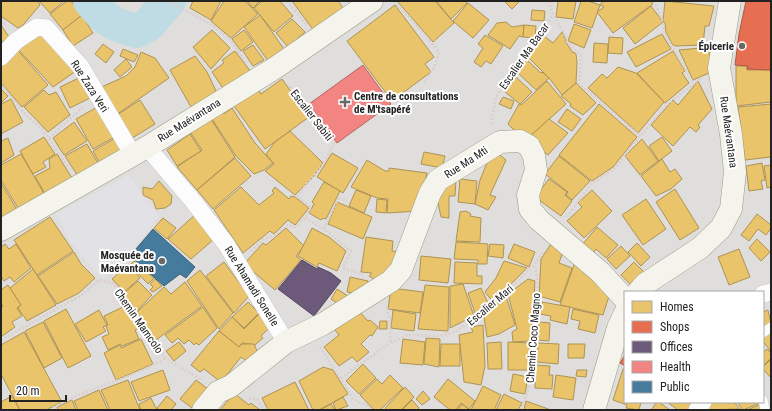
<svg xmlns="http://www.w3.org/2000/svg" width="772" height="411" font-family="'Roboto Condensed',sans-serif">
<rect width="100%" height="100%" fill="#f0eeeb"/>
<path fill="#dfdedc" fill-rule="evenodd" d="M1,1H771V410H1ZM625,292H763V402H625Z"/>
<path fill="#e2e1e5" d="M129,175L159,217L126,257L129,262L102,279L71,242L56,214Z"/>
<g fill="#e9c46a" stroke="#ad9354">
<path d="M1,1H38L40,5L23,25L18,28L1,16Z"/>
<path d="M39,1H64L50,13Z"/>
<path d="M67,1H71L82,15L63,30L50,14Z"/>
<path d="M193,1H221L211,20L190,8Z"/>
<path d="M224,1H245L258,14L231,38L211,21Z"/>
<path d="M247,1H260L253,8Z"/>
<path d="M262,1H280L293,16L274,32L254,8Z"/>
<path d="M292,1H338L344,9L314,31Z"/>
<path d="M397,1H435L454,23L433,42Z"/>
<path d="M436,1H466L467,3L451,19Z"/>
<path d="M504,1H520L512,9Z"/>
<path d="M558,1H576L573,19L556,17Z"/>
<path d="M581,1H588L600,5L592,28L574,22Z"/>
<path d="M603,1H651L653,4L613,33L597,12L604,7L600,5Z"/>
<path d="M665,1L714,6L709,26H705L703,45L675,46L672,44L666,32L665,23L663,21Z"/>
<path d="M468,3L489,20L473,38L453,21Z"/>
<path d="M395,5L434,57L425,64L431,72L392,101L347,41Z"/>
<path d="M651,6L663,22L635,44L623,28Z"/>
<path d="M532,10L545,11L544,21L531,20Z"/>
<path d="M82,15L93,33L73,46L63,30Z"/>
<path d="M260,15L284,49L268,61L244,27Z"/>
<path d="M292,19L305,32L288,47L276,33Z"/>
<path d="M506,22L512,27L524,25L523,37L519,36L510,49L488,35L497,23Z"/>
<path d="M574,24L591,30L584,48L568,41Z"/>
<path d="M1,25L9,37L1,43Z"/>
<path d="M524,25L536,26L535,38L523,37Z"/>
<path d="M42,28L76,71L53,87L16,47Z"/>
<path d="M212,30L230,48L211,69L193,47Z"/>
<path d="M244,30L253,42L241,51L232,39Z"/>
<path d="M562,32L566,40L565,41L573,53L574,52L576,54L577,62L576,83L562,95L549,78L528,57L544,36L553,43Z"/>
<path d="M662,34L671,49L636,67L627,52Z"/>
<path d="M485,35L503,46L491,64L486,61L481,67L474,62L483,48L478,44Z"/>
<path d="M609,37L623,38L622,54L608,53Z"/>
<path d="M594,43L608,44L607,63L593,62Z"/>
<path d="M103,44L114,52L106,63L95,54Z"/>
<path d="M253,45L264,60L253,66L243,51Z"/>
<path d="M15,47L48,85L22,107L1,83V60Z"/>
<path d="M710,47L709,73L693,80L679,50Z"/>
<path d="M123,49L138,55L134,62L120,56Z"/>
<path d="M235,51L251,72L225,91L212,72L224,63L222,60Z"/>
<path d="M673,51L685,71L682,73L689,83L665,103L637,73Z"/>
<path d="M141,52L155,58L169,78L113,117L95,90L126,76L135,67Z"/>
<path d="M195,56L207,72L217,93L191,107L170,70Z"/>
<path d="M126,59L132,67L120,77L114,70Z"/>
<path d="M527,60L541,73L542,72L549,78L536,90L517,72Z"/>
<path d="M736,66H747V70H771V102L736,106Z"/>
<path d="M618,67L636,73L664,102L638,133L588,88L602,74L607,78Z"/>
<path d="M83,76L94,96L70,108L60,87Z"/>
<path d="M516,77L532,92L520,104L505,92Z"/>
<path d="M282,79L309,117L265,149L234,106L258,89L261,94Z"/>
<path d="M547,81L566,104L525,141L508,124L519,104L521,105Z"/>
<path d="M698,81L712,109L698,125L700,127L696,132L690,127L673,146L651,125L673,100L678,105Z"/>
<path d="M576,83L596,103L583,115L570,106L571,104L561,96Z"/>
<path d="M1,89L8,96L1,103Z"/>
<path d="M44,90L49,95L56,92L70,115L48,132L24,107Z"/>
<path d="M503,97L514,101L511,109L499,104Z"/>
<path d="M11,99L23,122L1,134V104Z"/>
<path d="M140,100L155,124L129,140L114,117Z"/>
<path d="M599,104L637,137L613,167L592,181L559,155Z"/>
<path d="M771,104V157L745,160L738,107Z"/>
<path d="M99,106L118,135L93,149L76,119Z"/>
<path d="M232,108L255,143L273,163L264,170L254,174L236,156L212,119L223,112L224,114Z"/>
<path d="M567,109L581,119L572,131L558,122Z"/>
<path d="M211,119L235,157L197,190L177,167L202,150L190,132Z"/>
<path d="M549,119L568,133L548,155L527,139Z"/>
<path d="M74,122L87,141L64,155L53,138Z"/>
<path d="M290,131L323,163L314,176L295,195L265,171L274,164L266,154L275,142Z"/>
<path d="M190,134L201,151L177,166L167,150Z"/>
<path d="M44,137L55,154L43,162L46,167L33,174L20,151Z"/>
<path d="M117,137L125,150L100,164L93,151Z"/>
<path d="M662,137L672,151L659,161L649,146Z"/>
<path d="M8,138L14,155L1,163V141Z"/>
<path d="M642,139L658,161L640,175L625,156Z"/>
<path d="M87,144L99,165L79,178L65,156Z"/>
<path d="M424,152L445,156L442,168L421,164Z"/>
<path d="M332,153L358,168L343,193L317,177Z"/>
<path d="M21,154L46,197L21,213L1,180V165Z"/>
<path d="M57,154L72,178L45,194L35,176L50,168L49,159Z"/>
<path d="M500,155L506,160L490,195L496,197L488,210L475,204L480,180L489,158Z"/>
<path d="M559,156L590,181L572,200L566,195L568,192L545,174Z"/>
<path d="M235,158L251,176L213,209L197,190Z"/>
<path d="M662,159L670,172L675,169L682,179L671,189L656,196L641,176Z"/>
<path d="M367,160L385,171H389V168L427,173L418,211L387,213L388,199L377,198L351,187Z"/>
<path d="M762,163L765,180L761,181L763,189L749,191L746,166Z"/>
<path d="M771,165V187L767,188L764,166Z"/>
<path d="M460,179L477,181L475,204L458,202Z"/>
<path d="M549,179L567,192L565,195L572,201L561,216L535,197Z"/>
<path d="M456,180L455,196H449V218L441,217L438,203L439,190Z"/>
<path d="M159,181L172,196L171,204L165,208L156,209L153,200L143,195V187L152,189Z"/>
<path d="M324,182L340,191L326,219L323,218L321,220L309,213L314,204L312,202Z"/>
<path d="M1,183L19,213L1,221Z"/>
<path d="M241,187L259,205L274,193L272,191L275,187L289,199L291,196L295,197L309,208L295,225L288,220L274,234L270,231L243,253L214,210Z"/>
<path d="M675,189L699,228L680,240L656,202Z"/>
<path d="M356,190L371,196L364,213L349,206Z"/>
<path d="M592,190L612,211L584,238L567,221L582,207L578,203Z"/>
<path d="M377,199L387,200L386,213L376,212Z"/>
<path d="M646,199L666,229L643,245L622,215Z"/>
<path d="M337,202L372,217L363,239L328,224Z"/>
<path d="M466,211L471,214L470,216L481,218L480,242L456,241L460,212Z"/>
<path d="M196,214L214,239L191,259L168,239Z"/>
<path d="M757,214L771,225V228L766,235L758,229L749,241L741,235Z"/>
<path d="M50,217L73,251L37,275L14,240Z"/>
<path d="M163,218L176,228L167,239L154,228Z"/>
<path d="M597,227L618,245L606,258L596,249L592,255L581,246Z"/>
<path d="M286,228L304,246L296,256L301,260L275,290L244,264L263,243L266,245Z"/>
<path d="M312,228L329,237L346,251L337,271L319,263L317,267L298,256Z"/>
<path d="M366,237L393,241L392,251L400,252L382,284L369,276L372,273L361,272Z"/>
<path d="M757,239L770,252L761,261L749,248Z"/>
<path d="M553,241L564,249L559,263L572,268L560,302L539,296L541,259Z"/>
<path d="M456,242L488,244L487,264H478V260L454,259Z"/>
<path d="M637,243L650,257L641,266L628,252Z"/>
<path d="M5,244L9,249L16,244L31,268L14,282L10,277L4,281L1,276V247Z"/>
<path d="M490,244L504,245L503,258L488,256Z"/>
<path d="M514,244L535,252L529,267L508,258Z"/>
<path d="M621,246L630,256L616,269L607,259Z"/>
<path d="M739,249L750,277L729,285L718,257Z"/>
<path d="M74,252L81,264L95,278L79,293L57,304L38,276Z"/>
<path d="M421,256L451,259L448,283L419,280Z"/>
<path d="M576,259L609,296L603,315L560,305Z"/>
<path d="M134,261L154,278L148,284L130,265Z"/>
<path d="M504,261L527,268L493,302L485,292L496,278Z"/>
<path d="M224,262L249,296L234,313L206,276Z"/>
<path d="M455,262L477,263V276H482V284L454,283Z"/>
<path d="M634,262L644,272L631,285L621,275Z"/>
<path d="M129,264L140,278L124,292L112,279Z"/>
<path d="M33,269L56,305L27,321L18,308L21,305L10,288Z"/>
<path d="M200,270L233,313L219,329L187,281Z"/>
<path d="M350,277L368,281L366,295L347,292Z"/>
<path d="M155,279L162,286L153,292L150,290L153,287L150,284Z"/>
<path d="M528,279L535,281L531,341L513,342L512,332L517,329L508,294Z"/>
<path d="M138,281L152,295L137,311L123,294Z"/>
<path d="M185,282L202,306L156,340L137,312L164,287L171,294Z"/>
<path d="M463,284L474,316L450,328V286Z"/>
<path d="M8,285L21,305L17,308L22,316L12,322L15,327L1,337V308L3,306L1,303V290Z"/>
<path d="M425,285L449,287L448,331L418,329Z"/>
<path d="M391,288L423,292L420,313L388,309Z"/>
<path d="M481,288L488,303L475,313L468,293Z"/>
<path d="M337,289L348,296L341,306L331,299Z"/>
<path d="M506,296L515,325L499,334L487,337L484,317Z"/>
<path d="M248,302L259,313L244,328L232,317Z"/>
<path d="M542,302L570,307L567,324L550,320L551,316L540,314Z"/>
<path d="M125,306L139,328L135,330L139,339L122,346L120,344L108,350L102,337L109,334L106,326L108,325L104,316Z"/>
<path d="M203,307L217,328L199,345L196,343L194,345L189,340L184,344L178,338L172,343L165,335Z"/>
<path d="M66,309L91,356L68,368L44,321Z"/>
<path d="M573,309L599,315L595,333L578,329L580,321L571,319Z"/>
<path d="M99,310L107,325L103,327L106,331L86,342L75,324Z"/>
<path d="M393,310L416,314L414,331L391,328Z"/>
<path d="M768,310L771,324L763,330V312Z"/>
<path d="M359,311L368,321L370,320L378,327L372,336L370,335L361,344L369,352L357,362L352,357L339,366L324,347L339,335L334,329Z"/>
<path d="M261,312L272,325L261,336L263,338L255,345L242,343L239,347L219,331L232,317L244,329Z"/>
<path d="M380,321H387V329H379Z"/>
<path d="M43,322L62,358L44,368L25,331Z"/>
<path d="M539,322L550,323L549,341L538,340Z"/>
<path d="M483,325L485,366L481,385L464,382L459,335L473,332L471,327Z"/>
<path d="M219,331L239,347L242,344H254L258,353L249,363L241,357L226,376V386L204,369L200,372L191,365Z"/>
<path d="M24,332L62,402L46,410H20L1,374V345Z"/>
<path d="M771,332V352L763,341V338Z"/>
<path d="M426,338L440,339L439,367L424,364Z"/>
<path d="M141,339L153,364L116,380L104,353L120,345L121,348Z"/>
<path d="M403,339L425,342L423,365L400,363Z"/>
<path d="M179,342L186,351L174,361L166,351Z"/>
<path d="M501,342L502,369H488L487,343Z"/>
<path d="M508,342L530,343V370H508Z"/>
<path d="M538,343L559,344L558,364L537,362Z"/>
<path d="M441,344H460V366H440Z"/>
<path d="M568,344H585L584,358H568Z"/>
<path d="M767,349L771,353V358L763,366V353Z"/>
<path d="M771,359V378L763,369V367Z"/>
<path d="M363,364L376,378L359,394L346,381Z"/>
<path d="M536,365L550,366L549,375H553L552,389L535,388Z"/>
<path d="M323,367L333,370L348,394L319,410H313L299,381Z"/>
<path d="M623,369H625V402H641L639,410L626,408L627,405L613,400Z"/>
<path d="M163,370L170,390L139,401L131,382Z"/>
<path d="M577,370H587L586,377L576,376Z"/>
<path d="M513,374L528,377L525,394L510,391Z"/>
<path d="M390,375L403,388L380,410H374L360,395L377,379L382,384Z"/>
<path d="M556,375L576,378L573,400L553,397Z"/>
<path d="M448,379L475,401L469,409L461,403L456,410H450L434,397Z"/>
<path d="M128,380L140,410H110L101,390Z"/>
<path d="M196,380L208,389L192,408L180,399Z"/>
<path d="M295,382L309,410H268L262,398Z"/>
<path d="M483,386L501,395L494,410H471Z"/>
<path d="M405,387L414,397L401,410H387L385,408Z"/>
<path d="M99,390L108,410H78L74,401Z"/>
<path d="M423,391L430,399L422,405L416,399Z"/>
<path d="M234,393L249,405L251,403L260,410H220Z"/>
<path d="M504,394L522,403L518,410H496Z"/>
<path d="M12,396L20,410H1V402Z"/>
<path d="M167,396L176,404L171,410H159L157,408Z"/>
<path d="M343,397L348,406L336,410L333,403Z"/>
<path d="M151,398L157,410H141L139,404Z"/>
<path d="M72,400L76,410H58L57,407Z"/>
<path d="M412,400L419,408L417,410H402Z"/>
<path d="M526,401L551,410H524Z"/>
<path d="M657,402H659L670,410H651Z"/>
<path d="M667,402H697L695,410H678Z"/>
<path d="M710,402H734L740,409L703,410Z"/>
<path d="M737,402H759L760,403L743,410Z"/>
<path d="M331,404L335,410H320Z"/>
<path d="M462,404L470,410H457Z"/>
<path d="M759,405L761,410H747Z"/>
</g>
<g fill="#e76f51" stroke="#ac5843">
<path d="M746,1H771V70L747,69L748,66L735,65L739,34Z"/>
<path d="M625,355V366L620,363Z"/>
</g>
<path fill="#6d597a" stroke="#564860" d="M302,260L317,269L318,267L331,273L341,281L314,316L278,289Z"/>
<path fill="#f28482" stroke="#b46765" d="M363,65L391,104L337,143L309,104Z"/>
<path fill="#457b9d" stroke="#3a6078" d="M153,229L195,267L186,278L180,274L164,286L130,256Z"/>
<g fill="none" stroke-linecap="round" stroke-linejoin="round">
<path stroke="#bfdbe3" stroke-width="34" d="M90,1C105,20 113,25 137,31L148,25L169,1"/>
<g stroke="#c9c8c7" stroke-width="10">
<g id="lane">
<path d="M763,333L771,327"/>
<path d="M763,400L765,410"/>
</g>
</g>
<g stroke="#c9c8c7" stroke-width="18">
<g id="street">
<path d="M1,57L16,41L37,27L46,28L81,67L133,155"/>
<path d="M147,147L193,201L226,244L286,342"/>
<path d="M763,294L771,292"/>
<path d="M697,410L703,402"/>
</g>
</g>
<g stroke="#999a82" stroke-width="23">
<g id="secondary">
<path d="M1,230L147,147L275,68L372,1"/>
<path d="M638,292L645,284L700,248L721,228L731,209L735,172L731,134L719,68L730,1"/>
<path d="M203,410L218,392L231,386L286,342L323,324L391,281L401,270L430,193L438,180L500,142L520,141L529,146L534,156L536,170L528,195L530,209L539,220L600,272L625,299"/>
<path d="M594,410L618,328L625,313"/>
</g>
</g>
<g stroke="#dccecd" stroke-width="2.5" stroke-dasharray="2 2" stroke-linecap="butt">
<path d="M168,1L209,23L230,39L246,63"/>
<path d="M287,1L306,24"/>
<path d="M395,1L439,52L434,68L424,83"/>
<path d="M549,1L553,14L567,39V42L581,56L579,84L640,136"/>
<path d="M654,1L663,22L664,32L693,83"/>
<path d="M1,19L6,26"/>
<path d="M1,85L26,115L42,129L70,169"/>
<path d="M491,124L496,97L512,71L542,33L553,14"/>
<path d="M49,138L84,106"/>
<path d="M567,217L592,183L613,170L664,107L701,78"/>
<path d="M305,218L324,229L351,251L343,268L363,275"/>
<path d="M324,229L339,197L347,201"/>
<path d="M251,251L264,239L275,235L287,225L295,227L305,218L311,208L297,196L324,163L334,143L288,84"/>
<path d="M387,308L390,321V343L407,335L439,336L455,332L480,315L511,287L535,264L544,251"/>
<path d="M1,340L80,296L99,280L113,283L165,358L202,380"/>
<path d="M320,347L354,400L368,406L372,410"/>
<path d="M341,378L390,343"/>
<path d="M249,399H257L264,410"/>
<path d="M50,410C86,387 129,381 165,358"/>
<path d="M521,410L531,381L537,278L535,265"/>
</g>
<use href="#lane" stroke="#fdfcfc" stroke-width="9"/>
<use href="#street" stroke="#fdfcfc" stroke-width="17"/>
<use href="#secondary" stroke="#f4f4ed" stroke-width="22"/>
</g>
<g fill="#6a6968" stroke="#fff" stroke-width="1.5">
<circle cx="742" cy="46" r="4"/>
<path d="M343 96h4v4h4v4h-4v4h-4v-4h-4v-4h4z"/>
<circle cx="162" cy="261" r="4"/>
</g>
<g text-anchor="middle" stroke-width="4" stroke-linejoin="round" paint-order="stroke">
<g font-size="11" font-weight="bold" fill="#222" stroke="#fff" text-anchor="end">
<text x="734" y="50">Épicerie</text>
<text x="354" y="100" text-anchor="start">Centre de consultations<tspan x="354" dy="13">de M'tsapéré</tspan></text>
<text x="154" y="259">Mosquée de<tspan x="154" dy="13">Maévantana</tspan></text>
</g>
<g font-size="11" fill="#222" stroke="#fff">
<text transform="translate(524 56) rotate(-55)" y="4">Escalier Ma Bacar</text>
<text transform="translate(90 86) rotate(57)" y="4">Rue Zaza Veri</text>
<text transform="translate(312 115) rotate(52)" y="4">Escalier Sabiti</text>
<text transform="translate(189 120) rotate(-32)" y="4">Rue Maévantana</text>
<text transform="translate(729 132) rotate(82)" y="4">Rue Maévantana</text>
<text transform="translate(466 162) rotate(-33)" y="4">Rue Ma Mti</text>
<text transform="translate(252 286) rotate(58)" y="4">Rue Ahamadi Sonelle</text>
<text transform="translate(490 305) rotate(-40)" y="4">Escalier Mari</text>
<text transform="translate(139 321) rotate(55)" y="4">Chemin Mamcolo</text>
<text transform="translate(533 338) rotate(-86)" y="4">Chemin Coco Magno</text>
</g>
</g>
<rect width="772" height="411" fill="none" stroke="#222222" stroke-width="4"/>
<rect x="624" y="291" width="140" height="112" fill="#ffffff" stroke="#a7a7a7"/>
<rect x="632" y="301" width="20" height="12" fill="#e9c46a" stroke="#a7a7a7"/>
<text x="660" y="311" font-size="12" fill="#222222">Homes</text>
<rect x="632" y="321" width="20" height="12" fill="#e76f51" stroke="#a7a7a7"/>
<text x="660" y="331" font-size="12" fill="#222222">Shops</text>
<rect x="632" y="341" width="20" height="12" fill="#6d597a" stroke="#a7a7a7"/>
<text x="660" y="351" font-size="12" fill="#222222">Offices</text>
<rect x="632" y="361" width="20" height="12" fill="#f28482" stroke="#a7a7a7"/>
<text x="660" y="371" font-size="12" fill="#222222">Health</text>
<rect x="632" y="381" width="20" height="12" fill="#457b9d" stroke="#a7a7a7"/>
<text x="660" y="391" font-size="12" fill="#222222">Public</text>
<path d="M10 395v6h56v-6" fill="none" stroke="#222222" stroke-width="2"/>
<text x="16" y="395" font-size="12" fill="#222222" stroke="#ffffff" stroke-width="3" paint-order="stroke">20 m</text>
</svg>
